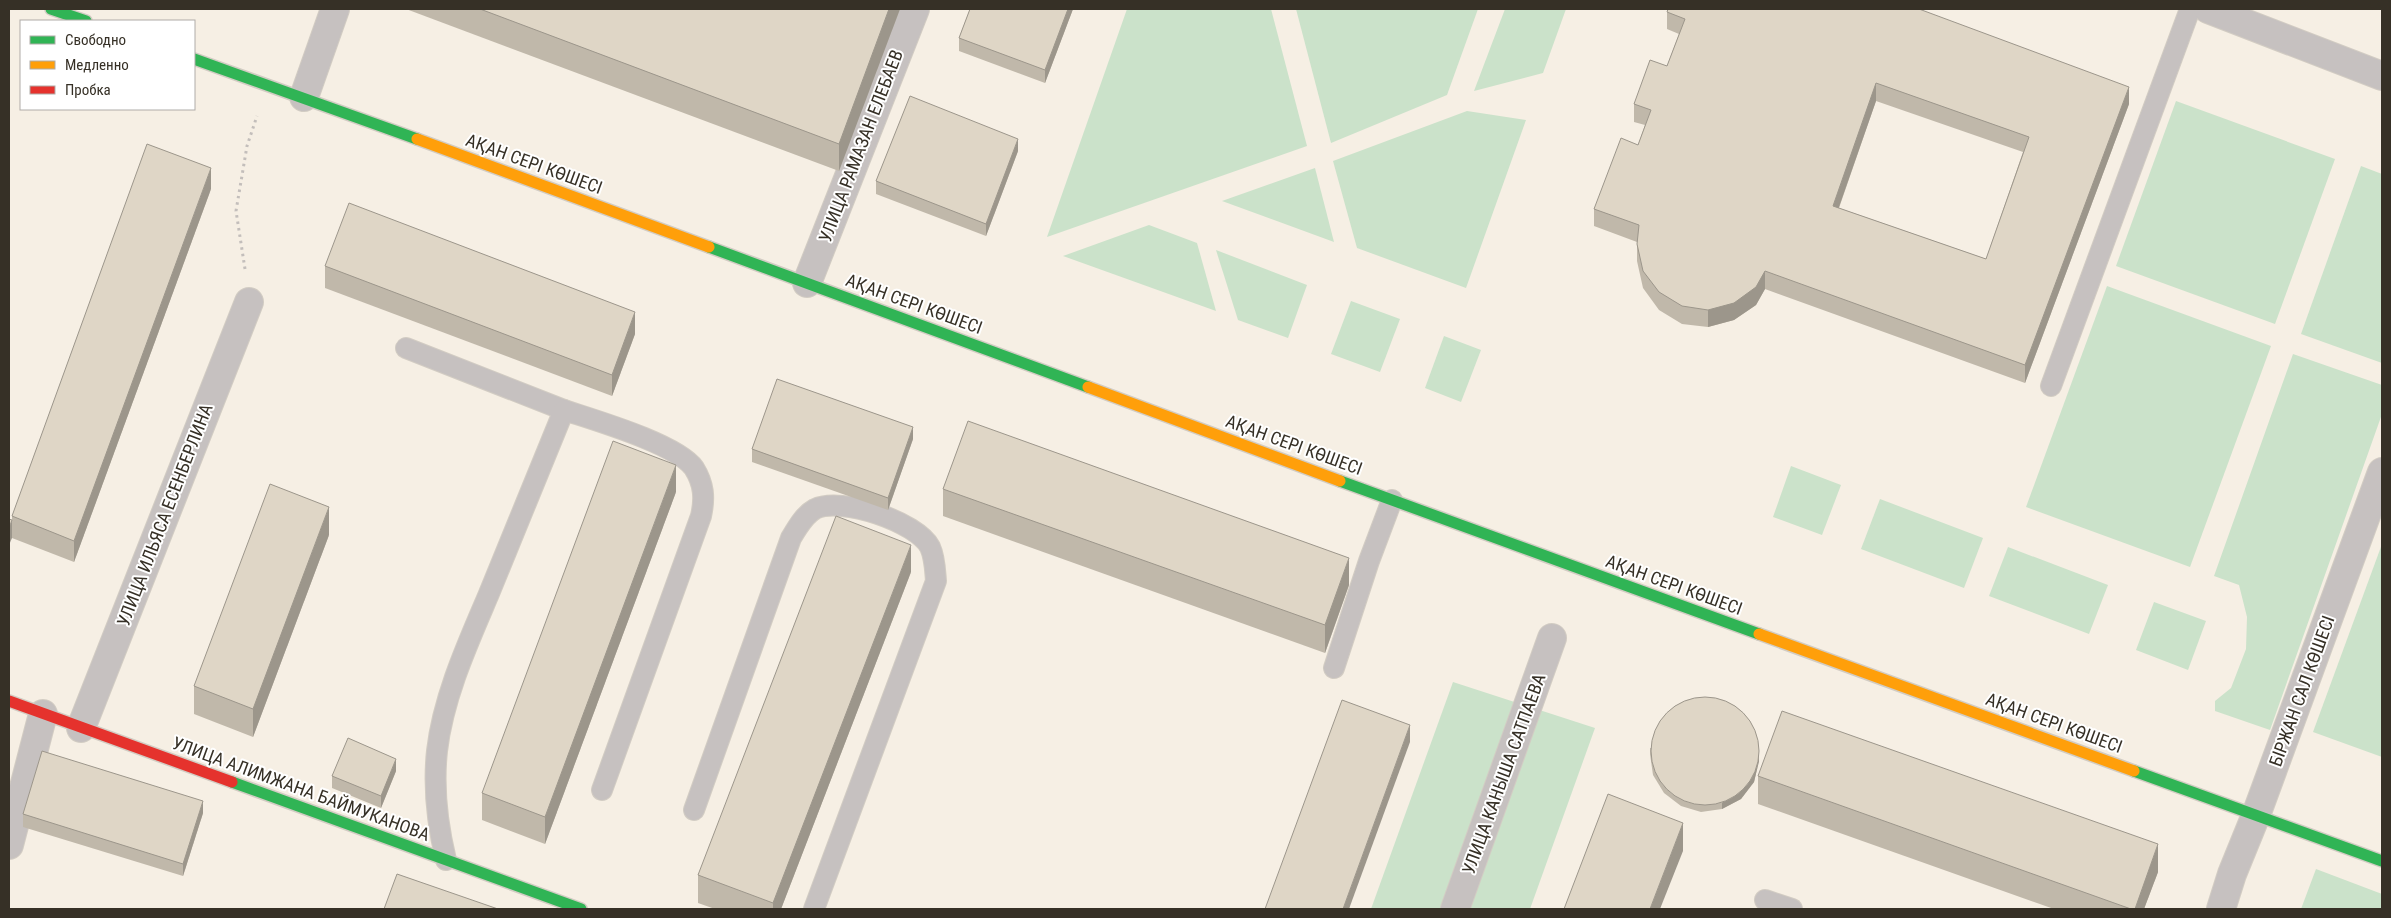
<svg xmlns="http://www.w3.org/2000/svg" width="2391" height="918" font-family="'Roboto Condensed',sans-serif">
<rect width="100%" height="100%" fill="#f6efe4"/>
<g fill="#cbe2ca">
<path d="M1127,9H1271L1307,146L1047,237Z"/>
<path d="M1296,9H1478L1447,95L1331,143Z"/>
<path d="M1505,9H1566L1543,73L1474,91Z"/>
<path d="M2176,101L2335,159L2275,324L2116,266Z"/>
<path d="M1467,111L1526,120L1466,288L1357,248L1333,161Z"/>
<path d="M2361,166L2382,174V363L2301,334Z"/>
<path d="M1315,168L1334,242L1222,201Z"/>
<path d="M1149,225L1197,243L1216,311L1063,256Z"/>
<path d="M1216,250L1307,285L1288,338L1238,320Z"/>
<path d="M2107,286L2271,346L2190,567L2026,507Z"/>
<path d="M1351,301L1400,319L1380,372L1331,354Z"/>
<path d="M1444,336L1481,350L1461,402L1425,388Z"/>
<path d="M2293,354L2382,385V414L2270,730L2215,711V701L2231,688L2246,649L2247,617L2239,585L2214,576Z"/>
<path d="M1791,466L1841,485L1822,535L1773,517Z"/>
<path d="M1880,499L1983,538L1964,588L1861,549Z"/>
<path d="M2382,544V757L2313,732Z"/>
<path d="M2008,547L2108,585L2089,634L1989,596Z"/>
<path d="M2154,602L2206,621L2188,670L2136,650Z"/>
<path d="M1453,682L1595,728L1530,909H1371Z"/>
<path d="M2316,869L2382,894V909H2301Z"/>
</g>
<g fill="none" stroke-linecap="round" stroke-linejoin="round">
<g stroke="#d2ccc3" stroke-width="22">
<g id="lane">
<path d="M406,348L564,410"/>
<path d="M2051,386L2190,9"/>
<path d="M1334,668L1369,561L1392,500"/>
<path d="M694,810L791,538C797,528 804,515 815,509C841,496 917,522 930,547C935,558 935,570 936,581L814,909"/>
<path d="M446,860C437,823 433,789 437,751C443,698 467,645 488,596C513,534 539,472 564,410C594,420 677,444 694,468C704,484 705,498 701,516L602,790"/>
<path d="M1765,900L1792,909"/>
</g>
</g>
<g stroke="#d2ccc3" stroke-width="30">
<g id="street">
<path d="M2208,9L2382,76"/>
<path d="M304,97L335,9"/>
<path d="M807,283L915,9"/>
<path d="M81,728L249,302"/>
<path d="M9,845L43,714"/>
<path d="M1455,909L1552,638"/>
<path d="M2221,909L2232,874L2256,815L2382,472"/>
</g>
</g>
<g stroke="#d2ccc3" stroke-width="14">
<g id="fast">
<path d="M51,9L86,21"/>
<path d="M194,59L417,139"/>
<path d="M709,247L1088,387"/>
<path d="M1340,481L1759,634"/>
<path d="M2134,771L2382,861"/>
<path d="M232,782L581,909"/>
</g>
</g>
<g stroke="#d2ccc3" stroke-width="14">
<g id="slow">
<path d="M417,139L709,247"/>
<path d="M1088,387L1340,481"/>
<path d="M1759,634L2134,771"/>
</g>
</g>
<g stroke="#d2ccc3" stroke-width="14">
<path id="jam" d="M9,701L232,782"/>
</g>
<path stroke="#c3bebb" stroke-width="3" stroke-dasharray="2.5 4" stroke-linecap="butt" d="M245,269L236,211L247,146L257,116"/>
<use href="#lane" stroke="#c6c1c0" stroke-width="20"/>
<use href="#street" stroke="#c6c1c0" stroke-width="28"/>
<use href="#fast" stroke="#30b455" stroke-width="11"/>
<use href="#slow" stroke="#ff9f0a" stroke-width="11"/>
<use href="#jam" stroke="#e5322d" stroke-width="11"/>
</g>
<g fill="#c0b8aa" fill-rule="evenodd">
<path d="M406,9H900L839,171Z"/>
<path d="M970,9H1073L1045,83L959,51V38Z"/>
<path d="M1667,12L2129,104L2025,383L1765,289L1756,305L1734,320L1708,327L1682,324L1659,310L1643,288L1637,261V242L1594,226V209L1638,145L1645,125L1634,122V104L1667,66L1679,34L1667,29ZM1876,101L2023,152L1986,259L1839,208Z"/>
<path d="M1018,151L986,236L876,194V181Z"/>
<path d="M211,189L74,562L12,538V516Z"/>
<path d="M325,266L635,334L612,396L325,288Z"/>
<path d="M913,439L888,510L752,462V449Z"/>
<path d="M943,489L1349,585L1325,653L943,516Z"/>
<path d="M676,492L545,844L482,820V793Z"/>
<path d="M329,535L253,737L194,714V686Z"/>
<path d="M911,572L781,909H715L698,903V875Z"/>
<path d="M1650,748L1759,761L1754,782L1741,799L1722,809L1701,812L1681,806L1664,793L1653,775L1650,754Z"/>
<path d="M396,771L381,808L332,788V776Z"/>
<path d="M1758,776L2158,872L2144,909H2054L1758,804Z"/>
<path d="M203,813L183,876L23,827V814Z"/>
</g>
<g fill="#9c968b">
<path d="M889,9H900L839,171V144Z"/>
<path d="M1068,9H1073L1045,83V70Z"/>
<path d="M1876,83V101L1833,224V206Z"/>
<path d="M2129,87V104L2025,383V365Z"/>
<path d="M1018,139V151L986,236V224Z"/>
<path d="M211,168V189L74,562V541Z"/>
<path d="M1765,271V289L1756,305L1734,320L1708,327V310Z"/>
<path d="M635,312V334L612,396V375Z"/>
<path d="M913,427V439L888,510V498Z"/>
<path d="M676,465V492L545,844V817Z"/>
<path d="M329,507V535L253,737V709Z"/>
<path d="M12,520V538L9,545V528Z"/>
<path d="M911,545V572L781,909H773V903Z"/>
<path d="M1349,558V585L1325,653V625Z"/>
<path d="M1410,725V742L1349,909H1343Z"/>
<path d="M1759,755V761L1754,782L1741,799L1722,809V803Z"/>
<path d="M396,759V771L381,808V796Z"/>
<path d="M203,801V813L183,876V864Z"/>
<path d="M1683,823V851L1660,909H1650Z"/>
<path d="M2158,844V872L2144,909H2135Z"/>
</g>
<g fill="#dfd6c6" stroke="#9c968b" fill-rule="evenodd">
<path d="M480,9H889L839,144Z"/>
<path d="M970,9H1068L1045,70L959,38Z"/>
<path d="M1668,9H1919L2129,87L2025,365L1765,271L1756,287L1734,303L1708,310L1682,306L1659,292L1643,271L1637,244L1639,225L1594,209L1621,138L1638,145L1651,110L1634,104L1650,60L1667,66L1685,19L1667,12ZM1876,83L2029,137L1986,259L1833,206Z"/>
<path d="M910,96L1018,139L986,224L876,181Z"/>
<path d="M147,144L211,168L74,541L12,516Z"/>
<path d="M349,203L635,312L612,375L325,266Z"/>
<path d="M777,379L913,427L888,498L752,449Z"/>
<path d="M968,421L1349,558L1325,625L943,489Z"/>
<path d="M613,441L676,465L545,817L482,793Z"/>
<path d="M270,484L329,507L253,709L194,686Z"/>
<path d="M836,516L911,545L773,903L698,875Z"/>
<path d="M9,519L12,520L9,528Z"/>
<circle cx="1705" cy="751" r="54"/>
<path d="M1342,700L1410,725L1343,909H1265Z"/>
<path d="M1782,711L2158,844L2135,909H2131L1758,776Z"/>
<path d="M348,738L396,759L381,796L332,776Z"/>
<path d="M42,751L203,801L183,864L23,814Z"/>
<path d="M1608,794L1683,823L1650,909H1564Z"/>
<path d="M397,874L498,909H384Z"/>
</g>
<g text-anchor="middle" stroke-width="4" stroke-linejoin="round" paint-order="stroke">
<g font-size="18" fill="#363026" stroke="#fff">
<text transform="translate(861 146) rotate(-69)" y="6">УЛИЦА РАМАЗАН ЕЛЕБАЕВ</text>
<text transform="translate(534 164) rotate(20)" y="6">АҚАН СЕРІ КӨШЕСІ</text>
<text transform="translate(914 304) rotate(20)" y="6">АҚАН СЕРІ КӨШЕСІ</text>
<text transform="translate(1294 445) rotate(20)" y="6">АҚАН СЕРІ КӨШЕСІ</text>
<text transform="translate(165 515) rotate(-69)" y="6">УЛИЦА ИЛЬЯСА ЕСЕНБЕРЛИНА</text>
<text transform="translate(1674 585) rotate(20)" y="6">АҚАН СЕРІ КӨШЕСІ</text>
<text transform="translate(2302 691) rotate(-70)" y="6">БІРЖАН САЛ КӨШЕСІ</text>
<text transform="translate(2054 723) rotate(20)" y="6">АҚАН СЕРІ КӨШЕСІ</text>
<text transform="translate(1504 774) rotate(-70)" y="6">УЛИЦА КАНЫША САТПАЕВА</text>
<text transform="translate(301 789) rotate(20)" y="6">УЛИЦА АЛИМЖАНА БАЙМУКАНОВА</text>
</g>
</g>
<rect width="2391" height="918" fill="none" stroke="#363026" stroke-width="20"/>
<rect x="20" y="20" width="175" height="90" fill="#ffffff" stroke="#afaca8"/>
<rect x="30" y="36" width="25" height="8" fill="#30b455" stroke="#afaca8"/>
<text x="65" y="45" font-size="15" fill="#363026">Свободно</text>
<rect x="30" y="61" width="25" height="8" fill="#ff9f0a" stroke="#afaca8"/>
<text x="65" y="70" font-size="15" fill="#363026">Медленно</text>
<rect x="30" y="86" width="25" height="8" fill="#e5322d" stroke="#afaca8"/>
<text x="65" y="95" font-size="15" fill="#363026">Пробка</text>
</svg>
